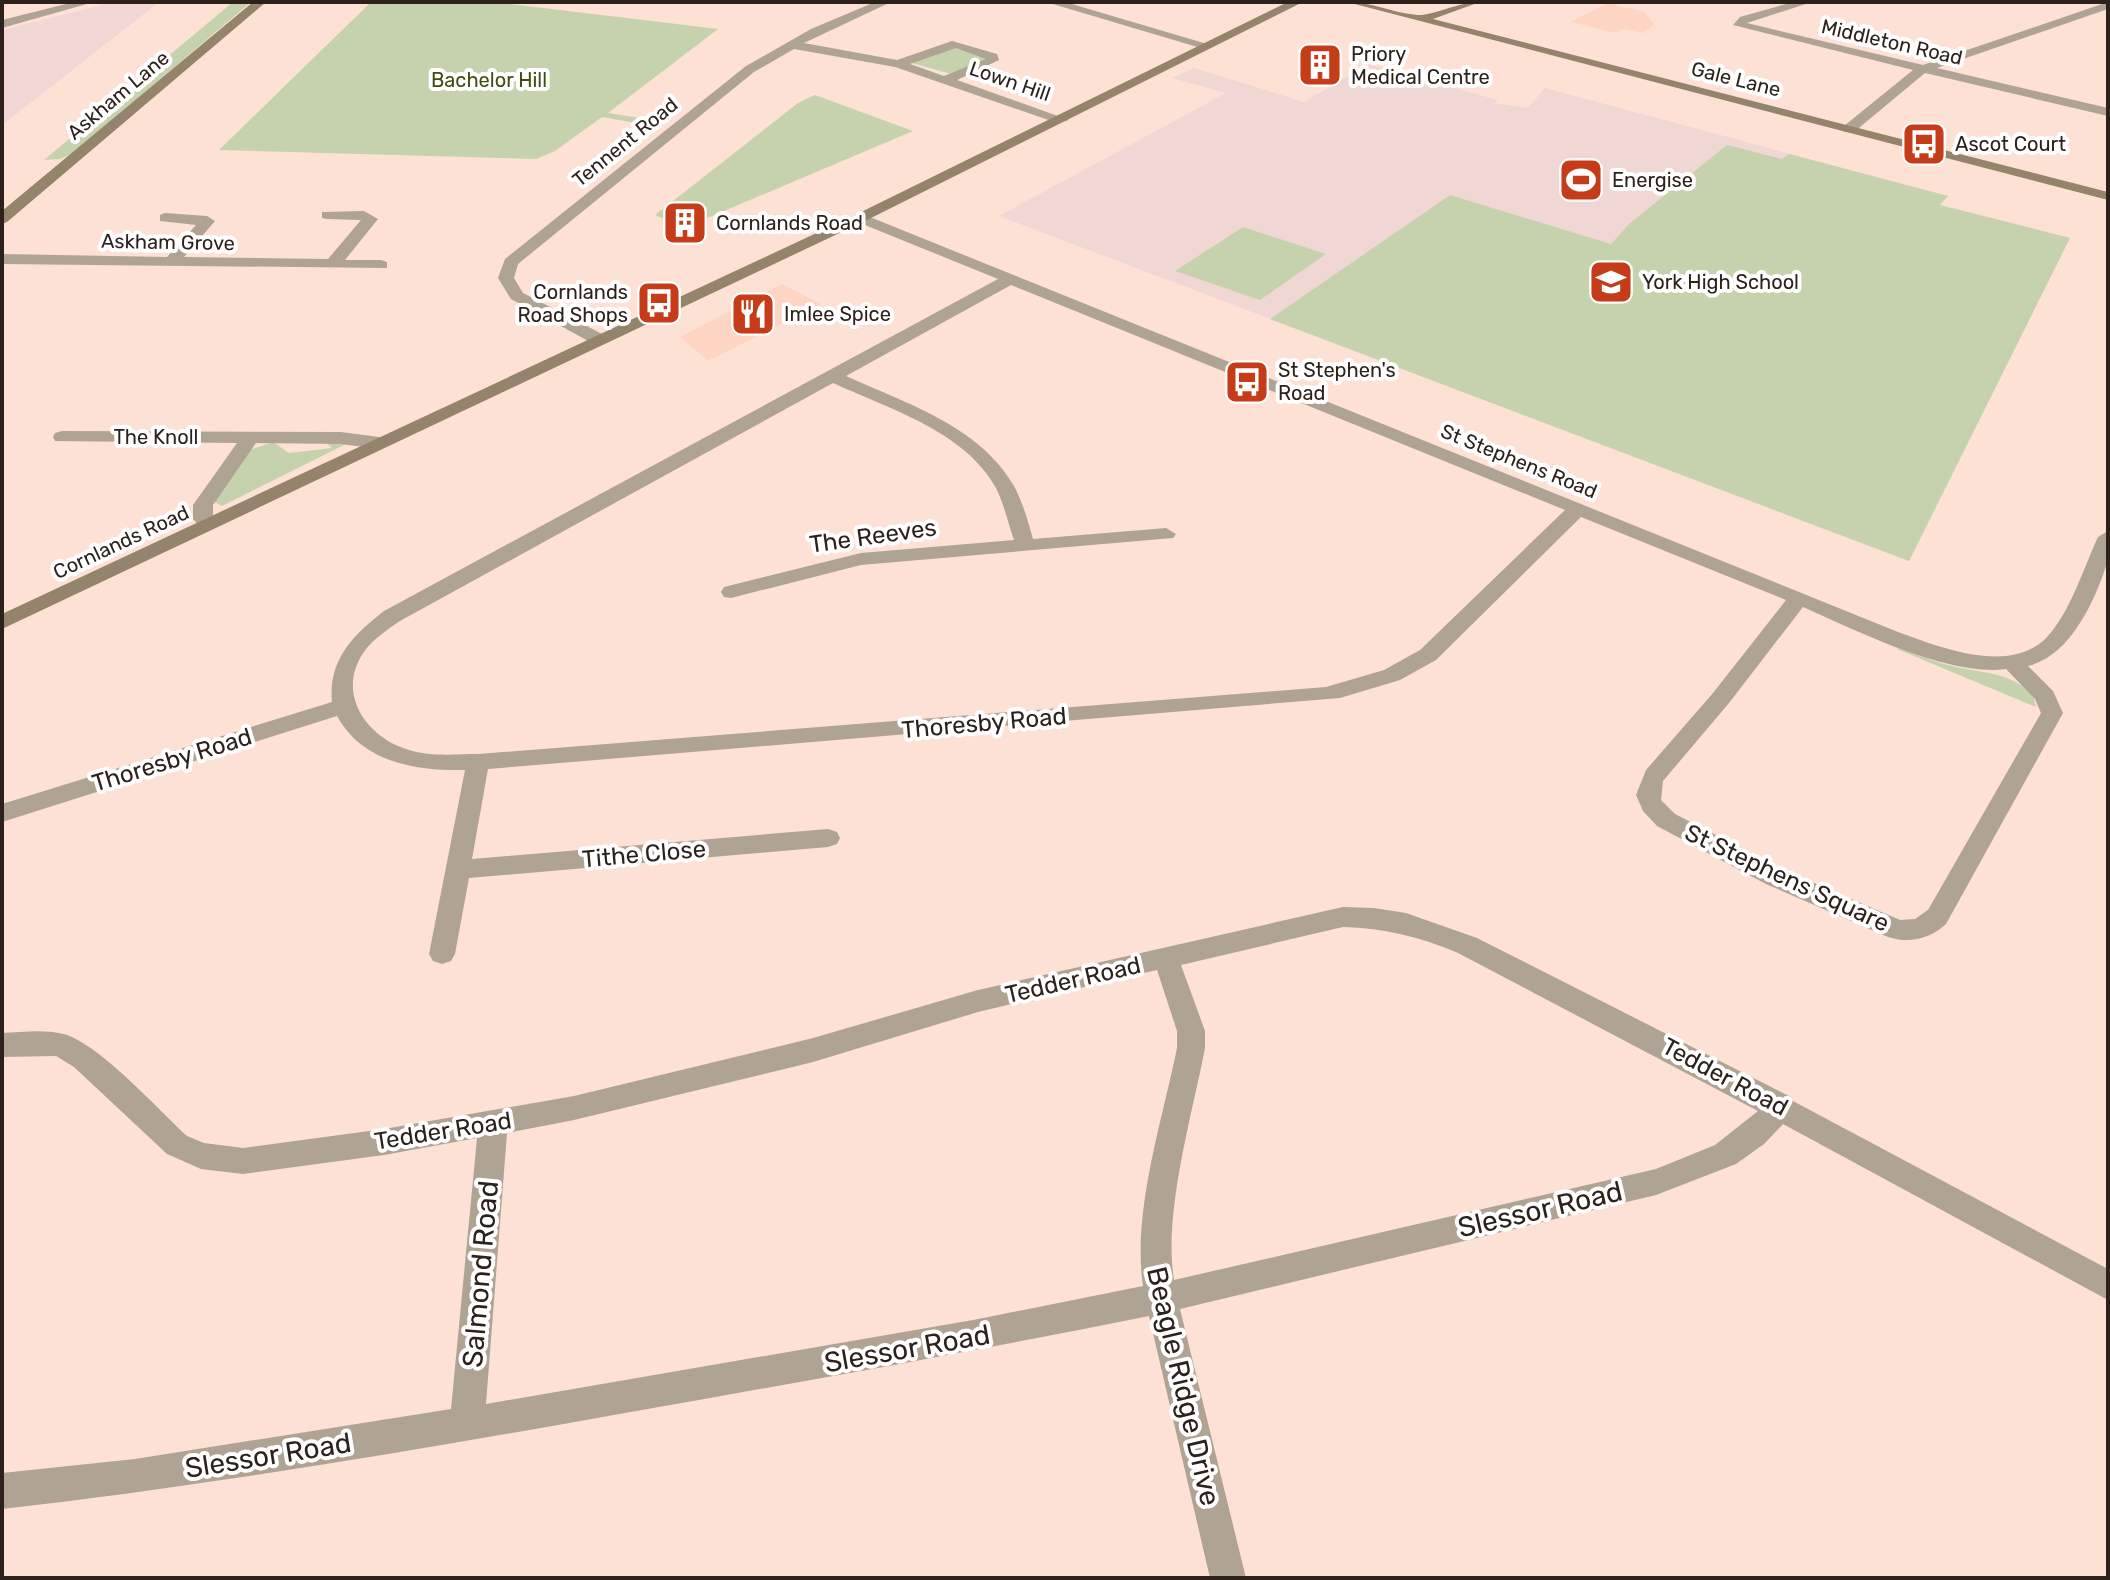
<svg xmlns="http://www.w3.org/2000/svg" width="2110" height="1580" font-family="Rubik,sans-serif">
<rect width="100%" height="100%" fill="#fde1d5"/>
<g fill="#fed5c3">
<path d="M1607,3L1645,12L1654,25L1643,33L1623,29L1616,33L1571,22Z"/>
<path d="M782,284L821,304L708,361L680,337Z"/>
</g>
<g fill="#f1d7d3">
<path d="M114,2L158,3L2,125V30Z"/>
<path d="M1369,64L1498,100L1494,103L1528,108L1545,88L1948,196L1940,205L2070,238L1909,561L999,216L1226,93L1172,78L1194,68L1304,102Z"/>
</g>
<g fill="#c6d2ae">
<path d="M233,2H251L72,154L60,159L44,160Z"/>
<path d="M371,2H494L718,29L608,113L665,122L659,127L602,117L555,151L536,159L219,150Z"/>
<path d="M952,46L989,59L951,74L912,63V61Z"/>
<path d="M815,95L913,131L684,228L655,215L798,103Z"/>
<path d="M1727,145L1782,159L1789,154L1948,196L1940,205L2070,238L1909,561L1270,319L1450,195L1611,244L1629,224Z"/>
<path d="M1243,227L1326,254L1260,300L1175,271Z"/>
<path d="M273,442L289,453L332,448L325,442L346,444L222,506L211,500L250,450Z"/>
<path d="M1899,647C1916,654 1934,662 1952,666C1981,673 2011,672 2033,695L2036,707L1897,649Z"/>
</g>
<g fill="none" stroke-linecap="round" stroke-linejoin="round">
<g fill="#afa494" fill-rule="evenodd">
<path d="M74,2H94L2,28V20Z"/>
<path d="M875,2H891L804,43L897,60L952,41L997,54L999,60L957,80L1069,120L1057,123L895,67L794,49L754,72L518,264L514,278L523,293L604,335L606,339L604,343H592L511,299L498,278L505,259L746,66L811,29ZM956,48L986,59L944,76L910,64Z"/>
<path d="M1046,2H1065L1214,46L1204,49Z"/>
<path d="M1793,2H1812L1747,23L1923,65L2108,2V9L1937,68L2108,108V116L1925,73L1854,132H1844V126L1913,70L1733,25L1740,17Z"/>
<path d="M364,211L378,219L345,260H381L387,262V268L2,264V254L167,257L196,225L160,221V215L165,213L207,216L215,221L184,257L328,259L361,220L327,219L322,218V212Z"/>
<path d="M860,213L1898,632C1940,647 2010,676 2047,637C2071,611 2083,569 2098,537L2108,531C2108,541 2110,553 2107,563C2095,601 2070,656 2028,666L2053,691L2063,713L1946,924C1930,939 1908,944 1888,937L1766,884L1657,826L1643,811L1636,795L1646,770L1713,693L1786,600L1581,517L1436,660L1400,680L1340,698L488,769L472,859L828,829L837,832L840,838L837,844L828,847L469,878L455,954L451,961L442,964L433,961L429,954L465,770C416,771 363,763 337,716L2,822V804L332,702C328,660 353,635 384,611L998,279L855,221V215ZM1011,285L1565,510L1420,650L1384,670L1326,687L478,754C456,754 431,757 409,750C365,737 334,691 366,649C375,638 388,629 400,621L833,383C887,408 965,431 996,488C1004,504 1008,523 1014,540L861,553L724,587L721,592L724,597L731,598L861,565L1173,538L1176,534L1166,528L1033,539C1028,521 1023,503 1014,486C980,426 905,403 846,376ZM1803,607C1855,630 1949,677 2006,669L2035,699L2041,713L1928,910L1915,919L1900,920L1784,870L1675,814L1661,800L1663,781L1729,703Z"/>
<path d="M62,431L341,432L379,437L388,443L379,449L341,444L256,443L213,505V518L219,525L209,531L202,529L193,519V505L237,443L55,441L53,437L55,433Z"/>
<path d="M1343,907L1374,908L1406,913L1477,938L1791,1097L1793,1101L2108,1269V1300L1783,1124L1764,1144L1736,1164L1656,1195L1180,1309L1246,1578H1210L1149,1316C975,1351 800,1382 625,1413C418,1450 211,1485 2,1509V1473L135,1459L451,1409L477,1138L384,1155L243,1174L201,1169L167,1154L74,1067L56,1056L2,1057V1033C23,1032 43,1029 64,1034C99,1044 159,1110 187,1136L204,1143L243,1148L384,1129L574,1096L813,1038L978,990ZM1343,927C1385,928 1420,937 1458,953L1758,1111L1715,1145L1656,1169L1174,1280C1163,1214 1192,1116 1205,1048V1031L1181,965ZM1157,970L1177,1031V1048C1162,1122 1132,1212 1143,1286L973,1320L486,1404L507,1133L574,1120L813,1062L978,1012Z"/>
</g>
<g fill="#94846c" fill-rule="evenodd">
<path d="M253,2H266L7,222L2,224V211Z"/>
<path d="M1288,2H1303L865,221L2,629V614L855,215Z"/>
<path d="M1347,2C1372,2 1393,13 1417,15C1433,16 1458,2 1480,2L1433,19L2108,192V200Z"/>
</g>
</g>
<defs>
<g id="building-square" transform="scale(2.3)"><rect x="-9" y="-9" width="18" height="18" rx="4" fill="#c63c18" stroke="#fff"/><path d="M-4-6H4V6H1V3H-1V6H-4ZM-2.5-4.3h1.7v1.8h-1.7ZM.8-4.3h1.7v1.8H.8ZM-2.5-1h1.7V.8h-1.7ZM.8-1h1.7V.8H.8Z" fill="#fff"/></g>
<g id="bus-square" transform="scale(2.3)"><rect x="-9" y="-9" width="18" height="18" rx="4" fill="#c63c18" stroke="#fff"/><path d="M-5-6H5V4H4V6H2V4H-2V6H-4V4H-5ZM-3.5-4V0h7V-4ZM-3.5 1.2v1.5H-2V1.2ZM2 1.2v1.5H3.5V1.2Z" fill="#fff"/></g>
<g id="stadium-square" transform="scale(2.3)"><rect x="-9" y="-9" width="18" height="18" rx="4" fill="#c63c18" stroke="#fff"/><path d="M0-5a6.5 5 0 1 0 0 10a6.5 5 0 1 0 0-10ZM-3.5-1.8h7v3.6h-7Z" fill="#fff"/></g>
<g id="school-square" transform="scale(2.3)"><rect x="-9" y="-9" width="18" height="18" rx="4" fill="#c63c18" stroke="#fff"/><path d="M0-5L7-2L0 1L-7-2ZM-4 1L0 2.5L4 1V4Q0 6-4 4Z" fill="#fff"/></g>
<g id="restaurant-square" transform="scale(2.3)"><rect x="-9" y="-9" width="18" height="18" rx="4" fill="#c63c18" stroke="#fff"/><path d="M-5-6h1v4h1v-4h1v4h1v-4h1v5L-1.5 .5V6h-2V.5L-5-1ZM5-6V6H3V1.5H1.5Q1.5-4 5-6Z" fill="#fff"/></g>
</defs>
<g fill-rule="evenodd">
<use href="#building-square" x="1320" y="65"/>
<use href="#bus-square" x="1924" y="144"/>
<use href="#stadium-square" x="1581" y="180"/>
<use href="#building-square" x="685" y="223"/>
<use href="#school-square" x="1611" y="282"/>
<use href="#bus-square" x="659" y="303"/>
<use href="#restaurant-square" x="753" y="314"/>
<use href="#bus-square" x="1247" y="382"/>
</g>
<g text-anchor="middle" stroke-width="8" stroke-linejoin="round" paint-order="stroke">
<g font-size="20" fill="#2d211c" stroke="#fff">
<text transform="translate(1892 42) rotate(13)" y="7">Middleton Road</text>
<text transform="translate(1736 79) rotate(14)" y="7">Gale Lane</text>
<text transform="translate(1010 81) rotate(19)" y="7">Lown Hill</text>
<text transform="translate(118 95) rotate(-40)" y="7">Askham Lane</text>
<text transform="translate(625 142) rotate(-39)" y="7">Tennent Road</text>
<text transform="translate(168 242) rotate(1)" y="7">Askham Grove</text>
<text x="156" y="444">The Knoll</text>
<text transform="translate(1519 461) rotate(22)" y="7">St Stephens Road</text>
<text transform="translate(121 542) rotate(-25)" y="7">Cornlands Road</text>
</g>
<g font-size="20" fill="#2d211c" stroke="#fff" text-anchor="start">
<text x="1351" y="61">Priory<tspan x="1351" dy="23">Medical Centre</tspan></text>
<text x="1955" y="151">Ascot Court</text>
<text x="1612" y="187">Energise</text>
<text x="716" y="230">Cornlands Road</text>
<text x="1642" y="289">York High School</text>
<text x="628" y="299" text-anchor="end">Cornlands<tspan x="628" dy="23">Road Shops</tspan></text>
<text x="784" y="321">Imlee Spice</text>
<text x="1278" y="377">St Stephen's<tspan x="1278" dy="23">Road</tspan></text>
</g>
<g font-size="20" fill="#3f4e0d" stroke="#fff">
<text x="489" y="87">Bachelor Hill</text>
</g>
<g font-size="24" fill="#2d211c" stroke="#fff">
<text transform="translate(873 536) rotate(-8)" y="8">The Reeves</text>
<text transform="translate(984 723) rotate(-5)" y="8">Thoresby Road</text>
<text transform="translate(172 760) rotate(-17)" y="8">Thoresby Road</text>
<text transform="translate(644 854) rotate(-5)" y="8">Tithe Close</text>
<text transform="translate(1787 878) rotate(25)" y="8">St Stephens Square</text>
<text transform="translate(1073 980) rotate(-13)" y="8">Tedder Road</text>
<text transform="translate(1725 1077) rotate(28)" y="8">Tedder Road</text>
<text transform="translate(443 1131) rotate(-9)" y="8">Tedder Road</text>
</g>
<g font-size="28" fill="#2d211c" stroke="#fff">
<text transform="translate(1540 1209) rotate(-13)" y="10">Slessor Road</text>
<text transform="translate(480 1274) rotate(-85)" y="10">Salmond Road</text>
<text transform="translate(907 1348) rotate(-10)" y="10">Slessor Road</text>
<text transform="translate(1184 1386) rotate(77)" y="10">Beagle Ridge Drive</text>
<text transform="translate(268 1455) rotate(-9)" y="10">Slessor Road</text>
</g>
</g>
<rect width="2110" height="1580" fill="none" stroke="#2d211c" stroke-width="8"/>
</svg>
